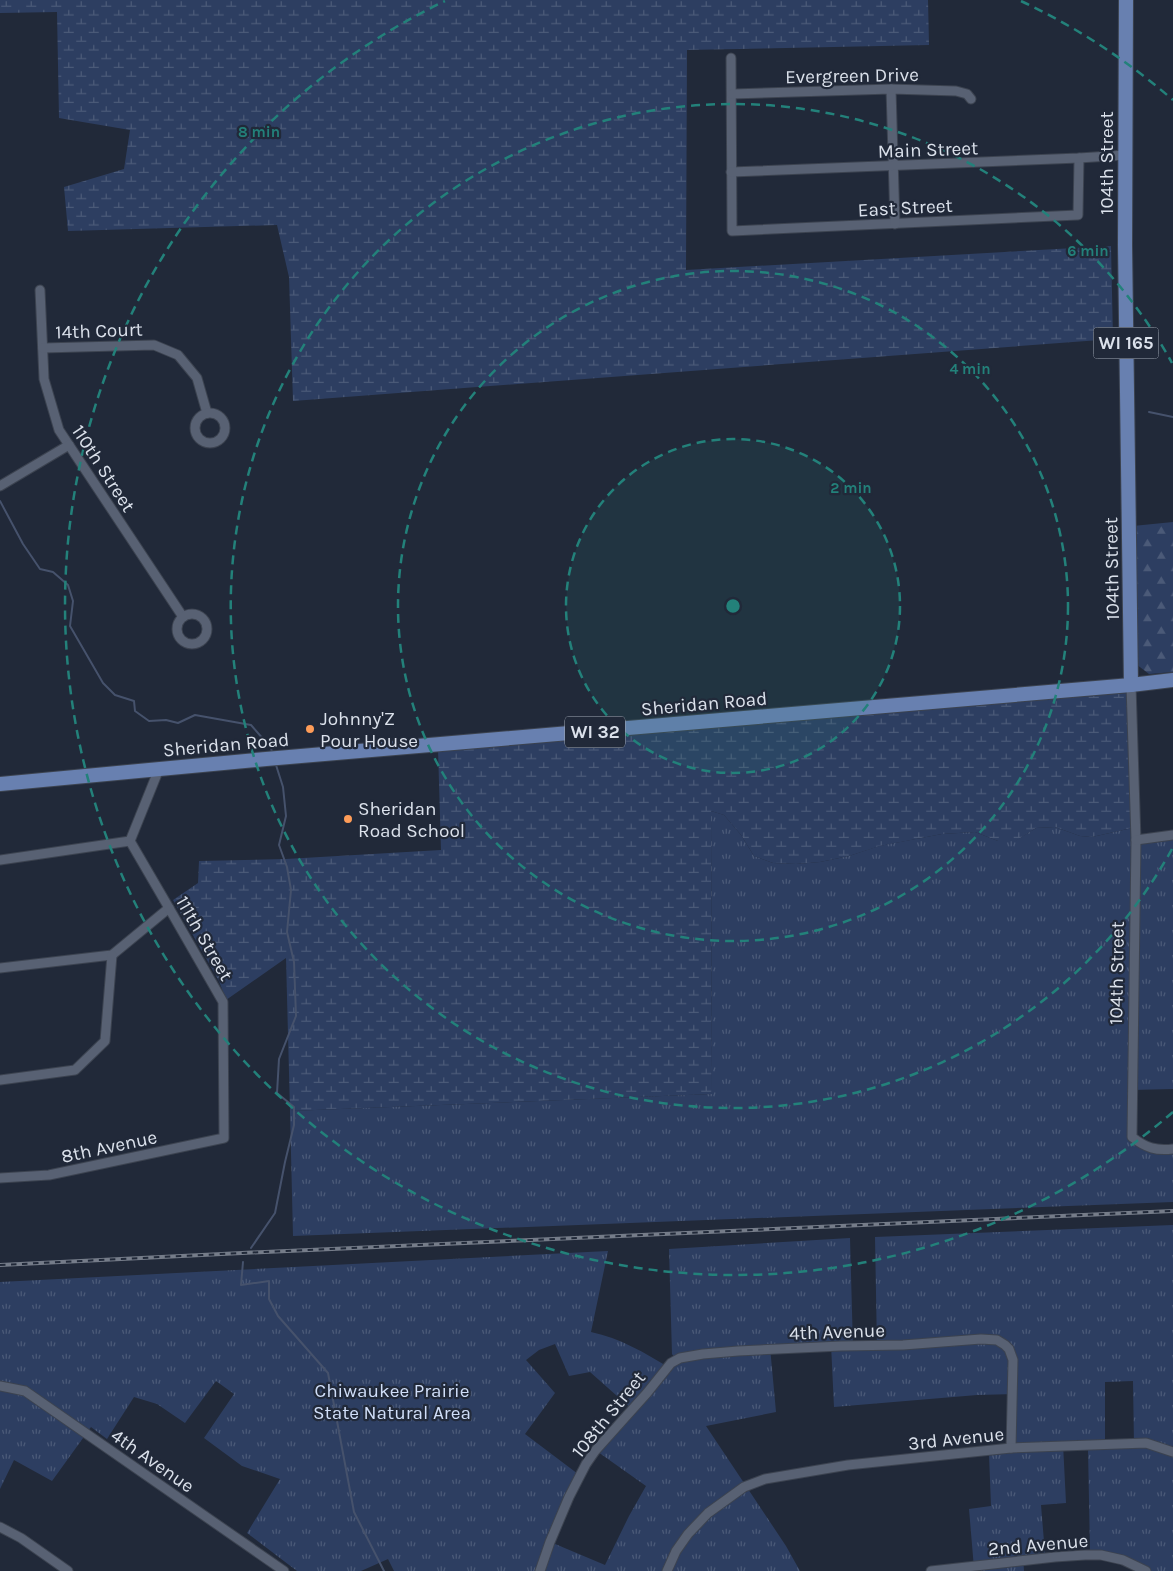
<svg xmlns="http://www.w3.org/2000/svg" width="1173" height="1571" font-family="Karla,sans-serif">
<defs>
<pattern id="forest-firs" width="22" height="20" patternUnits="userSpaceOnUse" patternTransform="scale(1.25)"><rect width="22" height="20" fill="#2d3e61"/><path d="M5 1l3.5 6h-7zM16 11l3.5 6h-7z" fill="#4b5a78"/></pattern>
<pattern id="wetland-marsh" width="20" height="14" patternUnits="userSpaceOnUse" patternTransform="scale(1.25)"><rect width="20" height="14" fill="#2d3e61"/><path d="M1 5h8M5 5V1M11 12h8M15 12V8" fill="none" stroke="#4b5a78"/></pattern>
<pattern id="park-tufts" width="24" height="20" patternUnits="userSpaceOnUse" patternTransform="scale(1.25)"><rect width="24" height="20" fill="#2d3e61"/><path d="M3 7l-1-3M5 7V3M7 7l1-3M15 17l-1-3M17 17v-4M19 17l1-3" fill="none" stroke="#4b5a78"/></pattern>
</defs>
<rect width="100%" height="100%" fill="#212939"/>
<path fill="url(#forest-firs)" d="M1173,522V672L1149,674L1136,664L1133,526Z"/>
<g fill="url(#wetland-marsh)">
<path d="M0,0H928L929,45L687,50L686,270L1111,246L1113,339L293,401L289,277L277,225L68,231L64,187L124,169L130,130L59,118L57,12L0,13Z"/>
<path d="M1127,693L1129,695L1132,828L1092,837L1080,836L1055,827L1036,828L1016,841H998L975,832L942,834L880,846L849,856L820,862L796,864L773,863L754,856L741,835L724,815L711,811L712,1094L290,1111L286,958L226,1000L219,981L173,900L198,883L199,861L286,859L441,850L438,749L1045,697L1082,696Z"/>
</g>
<g fill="url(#park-tufts)" fill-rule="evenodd">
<path d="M711,811L724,815L741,835L754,856L773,863L796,864L820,862L849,856L879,846L942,834L975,832L998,841H1015L1036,828L1055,827L1080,836L1092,837L1132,828V843L1173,838V1089L1131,1090L1136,1145C1148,1153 1159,1152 1173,1152V1202L293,1236L290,1111L712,1094Z"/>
<path d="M1173,1225V1571H1150L1140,1565L1090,1552L1088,1448L1063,1444L1066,1503L1041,1505L1045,1554L1023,1557L1024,1571H953L974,1568L969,1509L991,1506L989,1454L1017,1451L1015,1437V1394L977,1395L834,1407L831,1344L770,1347L776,1412L706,1426L786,1546L800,1571H394L388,1559L361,1571H297L247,1533L280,1479L242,1466L204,1438L234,1394L216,1381L185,1423L157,1404L134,1397L107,1439L91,1427L52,1481L14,1460L0,1489V1282L608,1251L591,1332C620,1338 645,1353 670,1368L677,1362L672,1354L669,1249L850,1238L853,1348H877L875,1237ZM555,1344L569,1376L590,1372L634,1411L598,1452L646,1486L629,1516L605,1565L548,1541L578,1474L525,1434L555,1393L526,1360L539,1350ZM1133,1381L1134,1445L1105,1447V1382Z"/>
</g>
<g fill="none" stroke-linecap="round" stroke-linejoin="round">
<g stroke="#46526c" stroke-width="2">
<path d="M1149,412L1173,417"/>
<path d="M0,501L23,544L40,569L53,572L68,585L73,601L70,626L103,683L115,695L134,701L135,711L149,721L166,720L178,723L195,715L251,725L271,748L272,752"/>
<path d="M251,1248L275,1213L285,1162L294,1125V1107L277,1093L279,1059L296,1016L294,962L287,932L291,890L287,867L279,845L286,816L283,787L276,765"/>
<path d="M243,1262L241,1285L269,1281V1299L278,1316L328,1373L354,1512L384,1571"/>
</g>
<g stroke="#3c4350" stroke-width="11">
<g id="minor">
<path d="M731,58L732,231L1078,215L1079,158"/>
<path d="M891,89L895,224"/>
<path d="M732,94L891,89L956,91L967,94L971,99"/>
<path d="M731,172L1079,158L1125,155"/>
<path d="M40,290L44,379L59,430L183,617"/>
<path d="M43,348L154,345L178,355L197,378L207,413"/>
<circle cx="210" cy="428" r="15"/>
<path d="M0,486L69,445"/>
<circle cx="192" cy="629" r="15"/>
<path d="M1131,685L1136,840L1132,1137C1146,1148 1156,1151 1173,1149"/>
<path d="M1136,840L1173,835"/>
<path d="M0,860L130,841"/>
<path d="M0,968L112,955L169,908"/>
<path d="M0,1080L75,1070L105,1041L112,955"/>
<path d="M0,1178L49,1175L224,1138L223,1002L169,908L130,841L159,769"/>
<path d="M0,1386L25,1391L284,1571"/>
<path d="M0,1527L21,1538L68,1571"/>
<path d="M540,1571L550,1542L569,1497L586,1464L595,1451L647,1393L671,1363L680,1358L703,1354L738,1351L841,1346L903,1345L981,1339L997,1340L1005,1345L1009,1349L1013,1360L1011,1448"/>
<path d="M667,1571L676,1551L688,1534L708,1513L744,1487L765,1479L848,1465L1011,1448L1146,1443L1173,1452"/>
<path d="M931,1571L1055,1557L1085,1555H1101L1123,1560L1146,1571"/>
</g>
</g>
<g stroke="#3c4350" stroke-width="16">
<g id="primary">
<path d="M1126,0L1125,245L1131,685"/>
<path d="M0,784L266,759L1131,685L1173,680"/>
</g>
</g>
<use href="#minor" stroke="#586173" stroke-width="9"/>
<use href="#primary" stroke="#6880b0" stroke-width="14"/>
<g stroke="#757c89" stroke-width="4">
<path id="rail" d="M0,1265L242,1253L1173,1211"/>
</g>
<use href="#rail" stroke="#212939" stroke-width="2" stroke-dasharray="5.5" stroke-linecap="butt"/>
</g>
<circle cx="733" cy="606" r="167" fill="#23817a" fill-opacity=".12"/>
<g fill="none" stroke="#23817a" stroke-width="2.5" stroke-dasharray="9 6">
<circle cx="733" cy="606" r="167"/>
<circle cx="733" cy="606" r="335"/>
<path d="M1172 849A502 502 0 1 1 1172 363"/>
<path d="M1173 1112A670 670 0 1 1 445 1M1021 1A670 670 0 0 1 1173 100"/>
</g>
<g fill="#fe9c58" stroke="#212939" stroke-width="2">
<circle cx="310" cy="729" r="5"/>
<circle cx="348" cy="819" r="5"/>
</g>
<g text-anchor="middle" stroke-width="4.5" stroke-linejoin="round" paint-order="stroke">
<g fill="#212939" stroke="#a3aab6" stroke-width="1">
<rect x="1093.5" y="327.5" width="65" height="31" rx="4"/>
<rect x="565" y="716.5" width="60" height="31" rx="4"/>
</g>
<g font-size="18" font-weight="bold" fill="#dbe1eb">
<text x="1126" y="349">WI 165</text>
<text x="595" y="738">WI 32</text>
</g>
<g font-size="19" fill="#dbe1eb" stroke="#212939">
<text transform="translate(852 75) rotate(-1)" y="7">Evergreen Drive</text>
<text transform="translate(928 149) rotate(-2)" y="7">Main Street</text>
<text transform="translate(1106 163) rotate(-90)" y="7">104th Street</text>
<text transform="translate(905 207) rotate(-3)" y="7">East Street</text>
<text transform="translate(99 330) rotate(-2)" y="7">14th Court</text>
<text transform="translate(104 468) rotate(57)" y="7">110th Street</text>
<text transform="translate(1111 569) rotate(-91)" y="7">104th Street</text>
<text transform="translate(704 703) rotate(-5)" y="7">Sheridan Road</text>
<text transform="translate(226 744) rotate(-5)" y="7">Sheridan Road</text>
<text transform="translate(205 938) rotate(60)" y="7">111th Street</text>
<text transform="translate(1116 973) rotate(-89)" y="7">104th Street</text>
<text transform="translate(109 1146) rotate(-12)" y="7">8th Avenue</text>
<text transform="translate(837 1331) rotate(-2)" y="7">4th Avenue</text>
<text transform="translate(608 1414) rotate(-51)" y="7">108th Street</text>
<text transform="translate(956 1438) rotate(-6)" y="7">3rd Avenue</text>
<text transform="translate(153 1460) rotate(35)" y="7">4th Avenue</text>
<text transform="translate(1038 1544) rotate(-5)" y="7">2nd Avenue</text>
</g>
<g font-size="19" fill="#dbe1eb" stroke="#212939" text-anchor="start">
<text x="320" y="725">Johnny'Z<tspan x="320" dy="22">Pour House</tspan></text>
<text x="358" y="815">Sheridan<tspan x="358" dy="22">Road School</tspan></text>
</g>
<g font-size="19" fill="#d0def8" stroke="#212939">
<text x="392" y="1397">Chiwaukee Prairie<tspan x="392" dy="22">State Natural Area</tspan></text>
</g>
</g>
<circle cx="733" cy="606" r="8" fill="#23817a" stroke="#212939" stroke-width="2.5"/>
<g font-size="15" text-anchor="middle" font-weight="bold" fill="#23817a" stroke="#212939" stroke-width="4.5" stroke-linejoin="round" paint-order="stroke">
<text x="259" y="137">8 min</text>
<text x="1088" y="256">6 min</text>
<text x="970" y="374">4 min</text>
<text x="851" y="493">2 min</text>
</g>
</svg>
